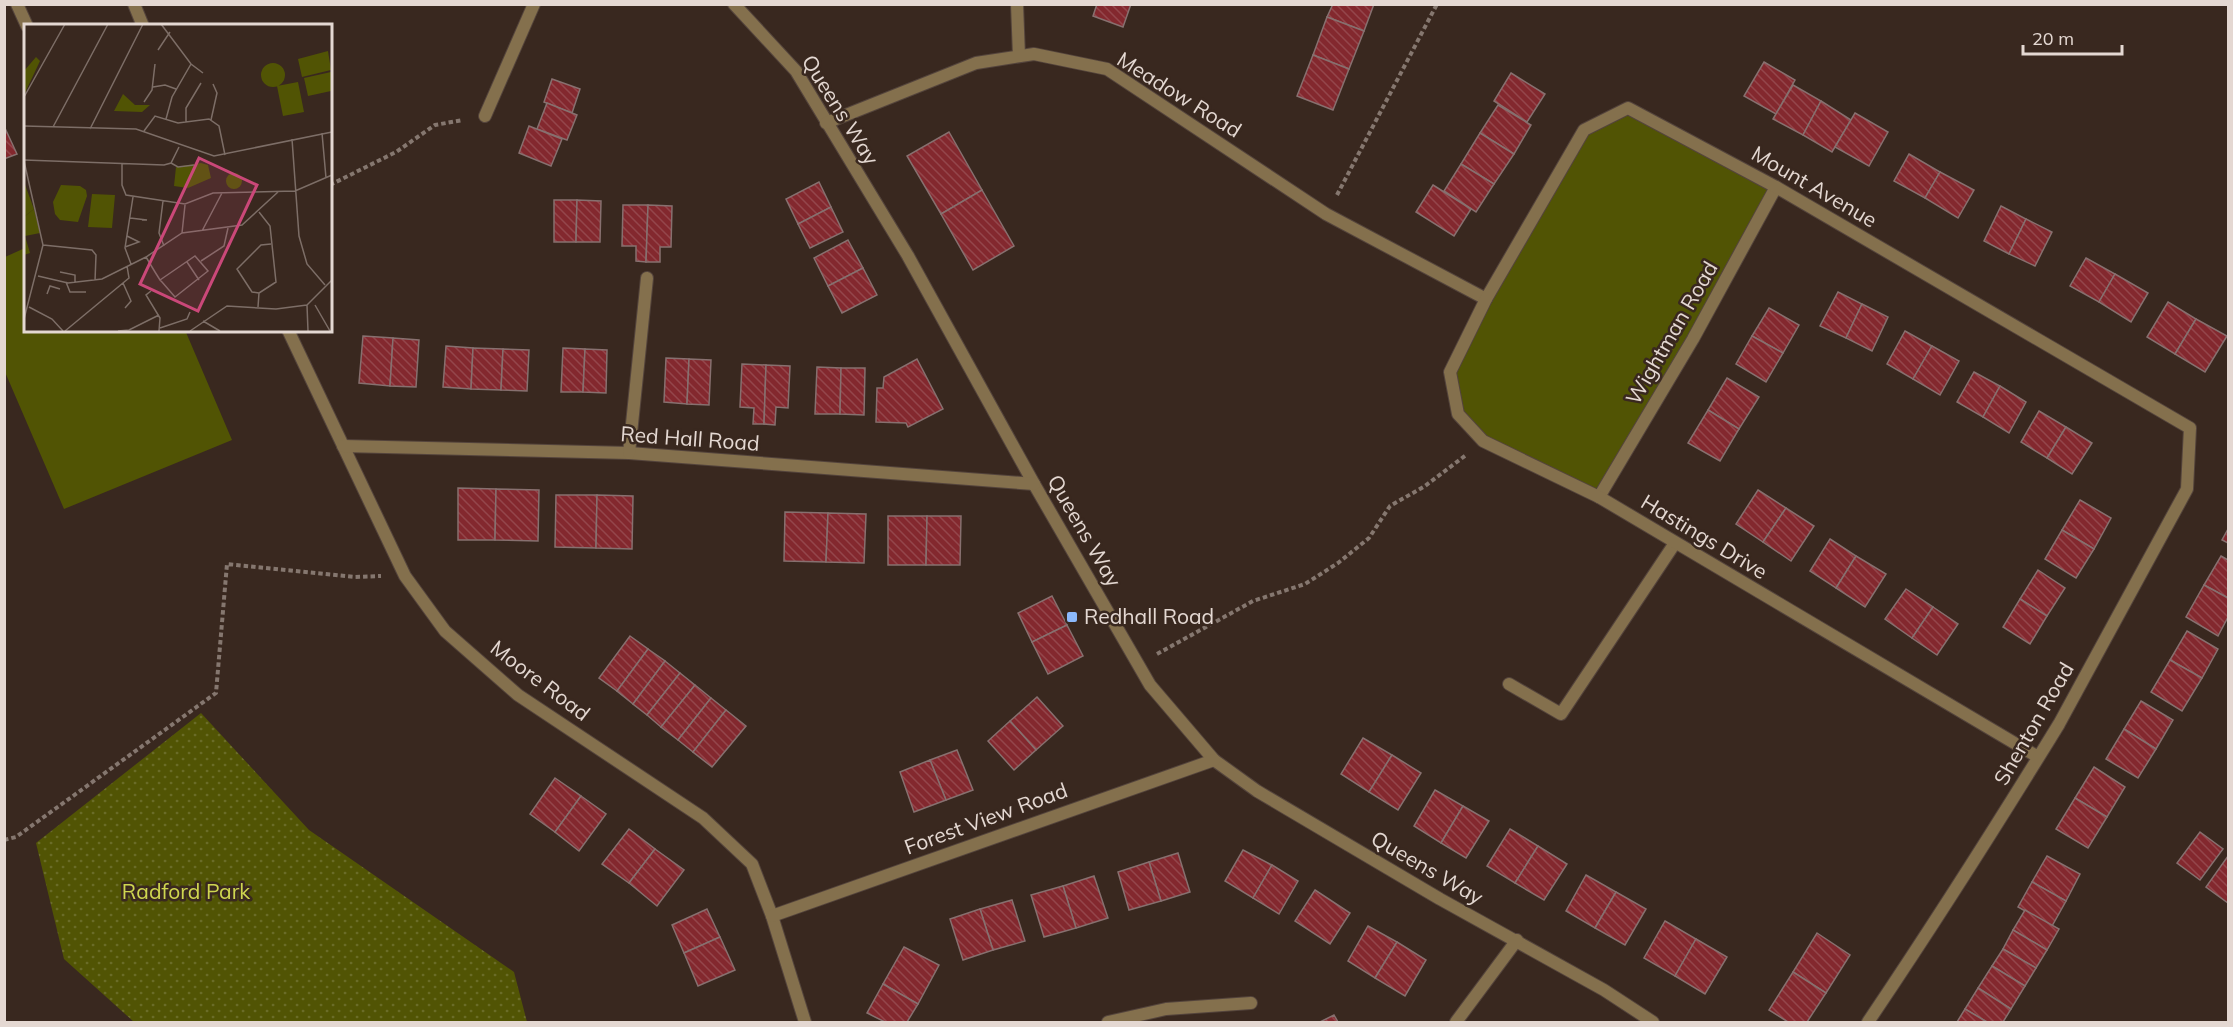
<svg xmlns="http://www.w3.org/2000/svg" width="2233" height="1027" font-family="Mulish,sans-serif">
<defs>
<pattern id="park-dots" width="8" height="8" patternUnits="userSpaceOnUse" patternTransform="scale(1.5)"><rect width="8" height="8" fill="#515404"/><path d="M2 2h.1M6 6h.1" fill="none" stroke="#6a6c28" stroke-width="1.8" stroke-linecap="round"/></pattern>
<pattern id="building-back-hatch" width="6" height="6" patternUnits="userSpaceOnUse" patternTransform="scale(1.5)"><rect width="6" height="6" fill="#83282e"/><path d="M-1 5l2 2M0 0l6 6M5-1l2 2" fill="none" stroke="#94464b"/></pattern>
</defs>
<rect width="100%" height="100%" fill="#39281f"/>
<g fill="#515404">
<path d="M1628,108L1776,187L1599,497L1483,441L1458,414L1450,372L1584,130Z"/>
<path d="M25,248L26,330H185L232,440L64,509L5,372V257Z"/>
</g>
<path fill="url(#park-dots)" d="M201,713L309,830L514,972L527,1022H134L64,959L36,843Z"/>
<g fill="url(#building-back-hatch)" stroke="#87706f" stroke-width="1.5">
<path d="M1097,4H1131L1123,27L1093,16Z"/>
<path d="M1333,4H1374L1364,31L1327,17Z"/>
<path d="M1327,17L1364,31L1349,69L1313,55Z"/>
<path d="M1313,55L1349,69L1333,110L1297,96Z"/>
<path d="M1764,62L1795,80L1776,114L1744,96Z"/>
<path d="M1511,73L1545,94L1527,122L1494,101Z"/>
<path d="M552,79L580,89L572,113L544,102Z"/>
<path d="M1793,85L1821,101L1803,135L1773,119Z"/>
<path d="M1821,101L1851,120L1832,152L1803,135Z"/>
<path d="M547,103L577,115L567,140L537,129Z"/>
<path d="M1498,105L1531,125L1514,154L1480,133Z"/>
<path d="M1855,113L1888,132L1869,166L1835,147Z"/>
<path d="M4,126L17,154L4,159Z"/>
<path d="M529,126L562,139L551,166L519,153Z"/>
<path d="M949,132L982,190L941,214L907,156Z"/>
<path d="M1480,133L1514,154L1494,184L1461,164Z"/>
<path d="M1909,154L1940,172L1925,198L1894,181Z"/>
<path d="M1461,164L1494,184L1476,212L1444,191Z"/>
<path d="M1940,172L1974,190L1958,218L1925,198Z"/>
<path d="M819,182L831,207L798,224L786,199Z"/>
<path d="M1433,185L1471,209L1454,236L1416,212Z"/>
<path d="M982,190L1014,246L973,270L941,214Z"/>
<path d="M554,200H577L576,242H554Z"/>
<path d="M577,200L601,201L600,242H576Z"/>
<path d="M623,205H648L646,262L636,261V246H622Z"/>
<path d="M648,205L672,206L671,247H660V262H646Z"/>
<path d="M2001,206L2026,219L2009,254L1984,241Z"/>
<path d="M831,207L843,232L810,248L798,224Z"/>
<path d="M2026,219L2052,232L2035,266L2009,254Z"/>
<path d="M848,240L863,268L828,286L814,258Z"/>
<path d="M2086,258L2115,274L2099,302L2070,286Z"/>
<path d="M863,268L877,295L842,313L828,286Z"/>
<path d="M2115,274L2148,293L2131,322L2099,302Z"/>
<path d="M1838,292L1862,304L1846,338L1820,326Z"/>
<path d="M2168,302L2196,319L2175,354L2147,337Z"/>
<path d="M1862,304L1888,317L1872,351L1846,338Z"/>
<path d="M1769,308L1799,325L1783,353L1752,336Z"/>
<path d="M2196,319L2227,336L2205,372L2175,354Z"/>
<path d="M1905,331L1932,346L1913,379L1887,364Z"/>
<path d="M363,336L393,338L390,386L359,383Z"/>
<path d="M1752,336L1783,353L1766,382L1736,364Z"/>
<path d="M393,338L419,340L416,387L390,386Z"/>
<path d="M446,346L473,348L471,389L443,387Z"/>
<path d="M1932,346L1959,361L1940,395L1913,379Z"/>
<path d="M473,348L503,349L501,390L471,389Z"/>
<path d="M563,348L585,349L583,392H561Z"/>
<path d="M503,349L529,350L527,391L501,390Z"/>
<path d="M585,349L607,350L606,393L583,392Z"/>
<path d="M666,358L689,359L687,404L664,402Z"/>
<path d="M689,359L711,360L709,405L687,404Z"/>
<path d="M917,359L943,409L908,427L906,423L876,422L877,388H883L884,377Z"/>
<path d="M742,364L766,365L764,424H753L754,408L740,407Z"/>
<path d="M766,365L790,366L788,408L776,407L775,425L764,424Z"/>
<path d="M817,367L841,368L840,414H815Z"/>
<path d="M841,368H865L864,415L840,414Z"/>
<path d="M1974,372L2000,386L1983,417L1957,402Z"/>
<path d="M1727,378L1759,397L1739,429L1708,410Z"/>
<path d="M2000,386L2026,402L2009,433L1983,417Z"/>
<path d="M1708,410L1739,429L1720,461L1688,443Z"/>
<path d="M2039,411L2066,427L2047,458L2021,442Z"/>
<path d="M2066,427L2092,443L2072,474L2047,458Z"/>
<path d="M458,488L496,489L495,540H458Z"/>
<path d="M496,489L539,490L538,541L495,540Z"/>
<path d="M1758,490L1786,508L1763,542L1736,524Z"/>
<path d="M556,495H597L596,548L555,547Z"/>
<path d="M597,495L633,496L632,549L596,548Z"/>
<path d="M2080,500L2111,518L2094,549L2062,530Z"/>
<path d="M1786,508L1814,526L1791,561L1763,542Z"/>
<path d="M785,512L828,513L826,562L784,561Z"/>
<path d="M828,513L866,514L864,563L826,562Z"/>
<path d="M888,516H927L926,565H888Z"/>
<path d="M927,516H961L960,565H926Z"/>
<path d="M2228,529V543L2222,540Z"/>
<path d="M2062,530L2094,549L2076,578L2045,559Z"/>
<path d="M1830,539L1856,556L1836,588L1810,571Z"/>
<path d="M1856,556L1886,574L1865,607L1836,588Z"/>
<path d="M2221,556L2228,560V598L2204,585Z"/>
<path d="M2038,570L2065,588L2047,616L2020,599Z"/>
<path d="M2204,585L2228,598V617L2218,636L2186,617Z"/>
<path d="M1906,589L1933,607L1912,638L1885,619Z"/>
<path d="M1052,596L1067,625L1032,642L1018,613Z"/>
<path d="M2020,599L2047,616L2030,644L2003,627Z"/>
<path d="M1933,607L1958,624L1937,655L1912,638Z"/>
<path d="M1067,625L1083,656L1048,674L1032,642Z"/>
<path d="M2187,631L2218,649L2202,678L2170,660Z"/>
<path d="M630,636L648,649L617,691L599,678Z"/>
<path d="M648,649L665,661L633,704L617,691Z"/>
<path d="M2170,660L2202,678L2182,711L2151,692Z"/>
<path d="M665,661L680,673L647,715L633,704Z"/>
<path d="M680,673L695,685L661,727L647,715Z"/>
<path d="M695,685L711,698L678,740L661,727Z"/>
<path d="M1037,697L1063,726L1036,750L1010,721Z"/>
<path d="M711,698L726,710L693,752L678,740Z"/>
<path d="M2141,701L2173,720L2156,749L2124,729Z"/>
<path d="M726,710L746,726L712,767L693,752Z"/>
<path d="M1010,721L1036,750L1014,770L988,741Z"/>
<path d="M2124,729L2156,749L2138,778L2106,759Z"/>
<path d="M1363,738L1392,755L1369,792L1341,774Z"/>
<path d="M957,750L973,790L946,800L930,760Z"/>
<path d="M1392,755L1421,773L1398,810L1369,792Z"/>
<path d="M930,760L946,800L914,812L900,772Z"/>
<path d="M2094,767L2125,787L2107,817L2075,798Z"/>
<path d="M555,778L581,796L555,832L530,814Z"/>
<path d="M1435,790L1463,806L1441,843L1414,826Z"/>
<path d="M581,796L606,814L579,851L555,832Z"/>
<path d="M2075,798L2107,817L2088,848L2056,829Z"/>
<path d="M1463,806L1489,821L1466,858L1441,843Z"/>
<path d="M629,829L655,849L629,883L602,864Z"/>
<path d="M1510,829L1538,846L1515,883L1487,866Z"/>
<path d="M2200,832L2223,849L2200,880L2177,863Z"/>
<path d="M1538,846L1567,864L1544,900L1515,883Z"/>
<path d="M655,849L684,870L657,906L629,883Z"/>
<path d="M1243,850L1272,865L1253,898L1225,881Z"/>
<path d="M1178,853L1190,892L1161,901L1149,862Z"/>
<path d="M2047,856L2080,874L2066,901L2032,882Z"/>
<path d="M2228,856V903L2206,887Z"/>
<path d="M1149,862L1161,901L1129,910L1118,872Z"/>
<path d="M1272,865L1298,881L1279,914L1253,898Z"/>
<path d="M1586,875L1616,892L1595,928L1566,911Z"/>
<path d="M1094,876L1108,918L1076,928L1063,886Z"/>
<path d="M2032,882L2066,901L2052,926L2018,907Z"/>
<path d="M1063,886L1076,928L1044,937L1031,895Z"/>
<path d="M1315,890L1350,913L1330,944L1295,921Z"/>
<path d="M1616,892L1646,909L1625,945L1595,928Z"/>
<path d="M1012,900L1025,941L993,950L980,909Z"/>
<path d="M707,909L720,937L684,953L672,925Z"/>
<path d="M980,909L993,950L963,960L950,919Z"/>
<path d="M2025,910L2059,929L2047,950L2013,930Z"/>
<path d="M1665,921L1696,939L1675,976L1644,958Z"/>
<path d="M1368,926L1397,942L1375,978L1348,961Z"/>
<path d="M2013,930L2047,950L2036,968L2003,949Z"/>
<path d="M1817,933L1850,955L1826,993L1793,972Z"/>
<path d="M720,937L735,970L698,986L684,953Z"/>
<path d="M1696,939L1727,957L1705,994L1675,976Z"/>
<path d="M1397,942L1426,960L1405,996L1375,978Z"/>
<path d="M904,947L939,965L918,1004L883,984Z"/>
<path d="M2003,949L2036,968L2025,986L1992,966Z"/>
<path d="M1992,966L2025,986L2011,1009L1978,988Z"/>
<path d="M1793,972L1826,993L1807,1022H1788L1769,1010Z"/>
<path d="M883,984L918,1004L907,1022H885L867,1013Z"/>
<path d="M1978,988L2011,1009L2003,1022H1987L1965,1009Z"/>
<path d="M1965,1009L1987,1022H1957Z"/>
<path d="M1334,1015L1338,1022H1320Z"/>
</g>
<g fill="none" stroke-linecap="round" stroke-linejoin="round">
<g stroke="#54443c" stroke-width="14">
<g id="lane">
<path d="M17,4L27,26"/>
<path d="M1017,4L1019,56"/>
<path d="M1509,684L1561,714L1675,543"/>
<path d="M1108,1022L1166,1009L1251,1003"/>
</g>
</g>
<g stroke="#54443c" stroke-width="14">
<g id="street">
<path d="M134,4L143,26"/>
<path d="M734,4L796,71L908,256L1034,484L1150,685L1214,760L1257,791L1440,899L1604,990L1653,1022"/>
<path d="M485,116L534,4"/>
<path d="M826,123L976,63L1034,54L1107,69L1326,214L1486,299"/>
<path d="M288,330L405,576L445,631L518,695L703,818L752,864L772,916L805,1022"/>
<path d="M343,446L629,453L1034,484"/>
<path d="M629,453L647,278"/>
<path d="M1599,497L1693,339L1776,187"/>
<path d="M772,916L1214,760"/>
<path d="M1456,1022L1517,940"/>
<path d="M1868,1022C1934,924 1997,825 2059,724L2187,489L2190,428L1776,187L1628,108L1584,130L1486,299L1450,372L1458,414L1483,441L1599,497L2038,757"/>
</g>
</g>
<g stroke="#85776f" stroke-width="4" stroke-dasharray="4.5 3" stroke-linecap="butt">
<path d="M330,185L396,152L435,125L463,120"/>
<path d="M1337,195L1437,4"/>
<path d="M1157,654L1253,601L1305,584L1338,563L1369,538L1390,506L1425,486L1466,455"/>
<path d="M4,840L16,837L216,693L227,564L355,577L381,576"/>
</g>
<use href="#lane" stroke="#84704d" stroke-width="12"/>
<use href="#street" stroke="#84704d" stroke-width="12"/>
</g>
<rect fill="#8cb9fc" stroke="#39281f" stroke-width="2" x="1066" y="611" width="12" height="12" rx="3"/>
<g text-anchor="middle" stroke-width="5" stroke-linejoin="round" paint-order="stroke">
<g font-size="21" fill="#e4d8d2" stroke="#39281f">
<text transform="translate(1179 95) rotate(32)" y="7">Meadow Road</text>
<text transform="translate(840 110) rotate(58)" y="7">Queens Way</text>
<text transform="translate(1814 187) rotate(30)" y="7">Mount Avenue</text>
<text transform="translate(1672 333) rotate(-60)" y="7">Wightman Road</text>
<text transform="translate(690 439) rotate(4)" y="7">Red Hall Road</text>
<text transform="translate(1084 531) rotate(60)" y="7">Queens Way</text>
<text transform="translate(1704 537) rotate(31)" y="7">Hastings Drive</text>
<text transform="translate(540 681) rotate(37)" y="7">Moore Road</text>
<text transform="translate(2034 724) rotate(-60)" y="7">Shenton Road</text>
<text transform="translate(986 819) rotate(-20)" y="7">Forest View Road</text>
<text transform="translate(1427 868) rotate(30)" y="7">Queens Way</text>
</g>
<g font-size="21" fill="#e4d8d2" stroke="#39281f" text-anchor="start">
<text x="1084" y="624">Redhall Road</text>
</g>
<g font-size="21" fill="#cfd650" stroke="#39281f">
<text x="186" y="899">Radford Park</text>
</g>
</g>
<g transform="translate(24 24)">
<rect width="308" height="308" fill="#39281f"/>
<path d="M304,27L307,46L278,53L274,35ZM237 51a12 12 0 1 1 24 0a12 12 0 1 1-24 0ZM307,48V67L284,72L280,54ZM274,58L280,88L259,92L253,62ZM99,70L111,81H126L118,88L90,87ZM202 157a8 8 0 1 1 16 0a8 8 0 1 1-16 0ZM37,161L56,162L62,166L63,172L54,198L36,196L31,190L29,178ZM68,170L91,171L88,204L64,203Z" fill="#515404"/>
<path d="M0,158L10,185L0,193Z" fill="#515404"/>
<path d="M177,139L184,141L187,154L164,164L150,162L152,143ZM10,185L16,209L1,212L6,229L0,231V193Z" fill="#515404"/>
<path d="M12,33L16,37L0,71V47Z" fill="#515404"/>
<path fill="none" stroke="#7d6e67" stroke-width="1.5" d="M137,0L167,40L179,49M134,26L146,8M129,63L141,61L152,65M0,73L41,0M120,78L128,66L131,40M142,95L148,73L167,40M187,96L193,69L189,60M162,98V84L177,59M0,102L112,105L190,132L308,108M29,103L84,0M66,105L119,0M120,107L131,92L154,99L185,95L195,102L201,131M298,109L302,154M268,115L275,212L283,240L301,261M0,136L140,141L147,139L155,123M98,139V161L102,171L161,180L189,169L271,167L308,151M147,139L154,143L170,141M139,177L135,209L140,222M106,194L123,196H118M178,207L198,169M158,209L161,181M19,221L68,226L72,231L71,257M101,223L115,218L103,212M122,233L131,248L136,256L138,258L151,273L184,247L171,232L136,256M177,237L200,222L204,204M163,238L175,256M107,240L101,224L109,173M36,248L51,251V258M14,252L44,259L78,255L122,233L158,209L218,201L254,168M42,258L46,268H62M99,259L107,277L101,284M127,267L122,271L136,294L135,307M235,269L228,268L213,245L237,221L247,220M23,270L26,262L36,265M291,281L306,307M5,283L28,295L39,307M234,283L235,269L252,258L246,202L235,188M0,295L19,221L0,137M179,297L196,307M136,304L163,295L166,288M41,307L105,254L103,242M94,307L105,306L135,291M166,307L203,282L252,285L283,281M284,307L283,281L308,256"/>
<path fill="#ca4879" fill-opacity="0.15" stroke="#ca4879" stroke-width="3" d="M175,134L233,161L174,287L116,260Z"/>
<rect width="308" height="308" fill="none" stroke="#e4d8d2" stroke-width="3"/>
</g>
<rect width="2233" height="1027" fill="none" stroke="#e4d8d2" stroke-width="12"/>
<path d="M2023 45v9h99v-9" fill="none" stroke="#e4d8d2" stroke-width="3"/>
<text x="2032" y="45" font-size="18" fill="#e4d8d2" stroke="#39281f" stroke-width="4.5" paint-order="stroke">20 m</text>
</svg>
